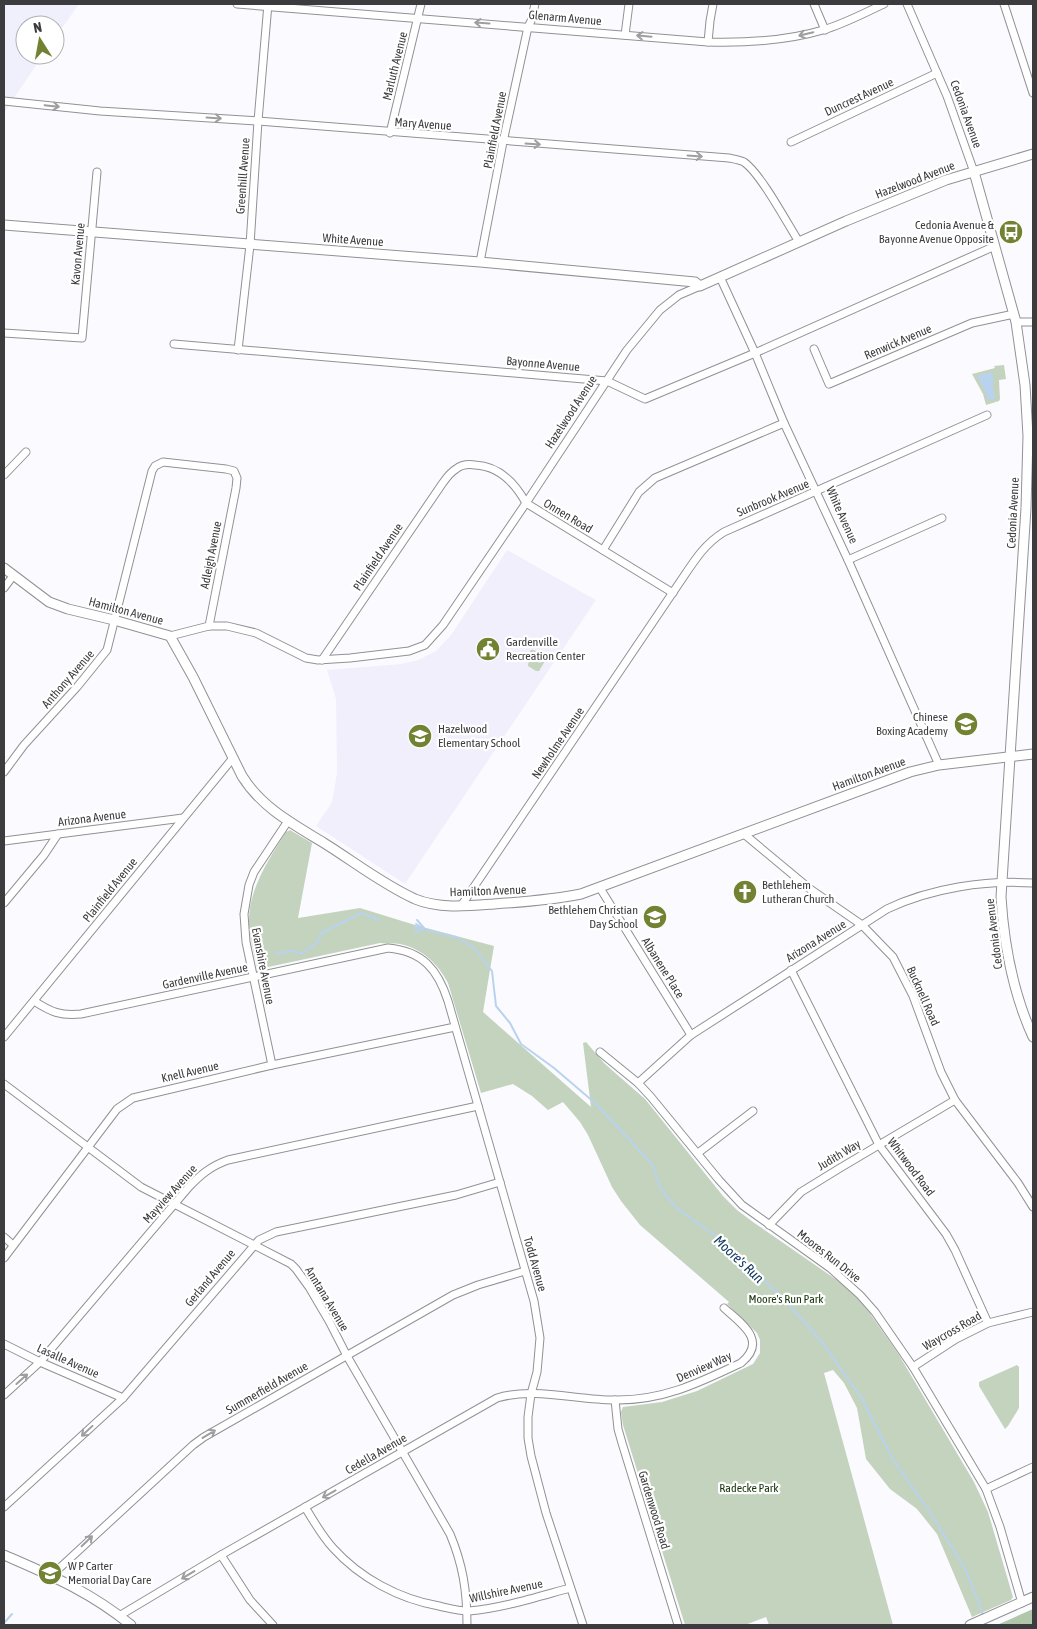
<svg xmlns="http://www.w3.org/2000/svg" width="1037" height="1629" font-family="'Asap Condensed',sans-serif">
<rect width="100%" height="100%" fill="#fbfbff"/>
<path fill="#f0f0fc" d="M4,4H79L55,38V25H25V55H43L4,113Z"/>
<path fill="#f2effd" d="M507,550L596,600L405,884L316,826L332,802L337,773L336,699L327,670L401,664L418,660L436,651L451,635Z"/>
<g fill="#c3d3be">
<path d="M1004,365L1006,379L999,380L1000,399L999,401L986,405L983,394L972,374L995,368L994,366Z"/>
<path d="M531,650H534L544,657L545,661L539,671H536L528,666L529,653Z"/>
<path d="M290,830L312,843L298,918L360,908L415,925L494,946L483,1012L591,1107L583,1043L586,1042L605,1064L645,1099L723,1196L737,1210L753,1222L834,1278L849,1289L869,1312L899,1355L974,1482L988,1512L1013,1597L1011,1600L972,1617L937,1534L917,1509L890,1489L866,1459L857,1408L844,1383L833,1370L824,1373L893,1625H769L766,1617L745,1625H685L623,1425L621,1412L623,1407L662,1402L697,1391L753,1364L760,1353V1340L757,1333L727,1304L729,1302L640,1225L621,1201L612,1187L588,1135L580,1122L563,1102L548,1110L532,1096L513,1084L481,1093L448,983C438,964 423,949 400,944C394,943 387,944 380,943L259,969L257,967C254,953 250,939 249,925C248,889 268,861 286,832Z"/>
<path d="M1017,1365L1019,1367V1408L1008,1426L1005,1429L979,1386V1382Z"/>
</g>
<path fill="#b1c7aa" d="M1033,1609V1625H997Z"/>
<path fill="#b9d3ee" d="M993,372V390L996,398L988,400L986,393L977,376Z"/>
<g fill="none" stroke-linecap="round" stroke-linejoin="round">
<g stroke="#b9d3ee" stroke-width="2">
<path d="M417,920L424,928"/>
<path d="M416,924L421,927"/>
<path d="M415,927L456,937L474,948L492,971L496,1006L510,1023L521,1044L554,1068L595,1103L652,1164L661,1190L679,1210L727,1244L792,1308L821,1341L861,1397L892,1458L929,1511L966,1570L983,1615"/>
<path d="M414,933L424,928"/>
<path d="M276,954L289,951L302,953L319,941L321,933L361,913L379,920"/>
<path d="M4,1623L12,1614"/>
</g>
<g stroke="#919196" stroke-width="9">
<g id="minor">
<path d="M237,4L708,42C747,43 786,41 823,30C844,24 864,13 884,4"/>
<path d="M814,4L825,30"/>
<path d="M907,4L947,96L974,172"/>
<path d="M1004,4L1033,93"/>
<path d="M625,35L629,4"/>
<path d="M708,42L710,21L713,4"/>
<path d="M4,101L100,111L258,121L729,158C734,159 740,160 744,162C761,174 787,223 799,242"/>
<path d="M390,133L421,4"/>
<path d="M791,142L937,73"/>
<path d="M480,262L503,142L528,27L531,21L535,4"/>
<path d="M720,277L755,353L784,423L848,560L939,765"/>
<path d="M1016,322H1033"/>
<path d="M4,333L82,338L97,172"/>
<path d="M174,344L607,381L645,399L755,353L995,246"/>
<path d="M814,349L829,384L972,323L1014,314"/>
<path d="M238,350L250,245L258,121L268,4"/>
<path d="M4,475L26,452"/>
<path d="M603,550L639,492L655,478L784,423"/>
<path d="M848,560L942,518"/>
<path d="M4,588L13,576"/>
<path d="M170,636L209,626H227L256,633L306,658L318,660L350,658L409,651L425,645L443,625L526,503L627,350L660,310L679,295L700,286"/>
<path d="M322,660L440,487C445,480 449,473 456,469C461,465 468,464 475,465C499,466 515,483 526,503L673,593"/>
<path d="M4,772L24,745L77,687L107,650L152,471L155,466L163,462L226,469L234,471L237,478L236,488L209,626"/>
<path d="M744,834L810,889L862,925L893,957L913,996L941,1072L955,1100L1018,1183L1033,1207"/>
<path d="M4,841L183,818"/>
<path d="M600,888L691,1035"/>
<path d="M4,903L44,855L58,834"/>
<path d="M461,906L684,576C696,558 706,543 724,532L987,415"/>
<path d="M791,970L879,1145L946,1234L955,1250L988,1323"/>
<path d="M34,1001C51,1012 60,1016 81,1014L388,948C423,951 438,970 448,1001L534,1301L540,1338L537,1372L531,1394L528,1417V1438L531,1456L546,1513L583,1625"/>
<path d="M4,1037L233,758"/>
<path d="M600,1052L638,1083L651,1097L719,1180L742,1205L830,1268L860,1295L875,1312L913,1367L986,1489L1000,1527L1022,1603"/>
<path d="M272,1065L246,942L244,914L249,885L254,872L288,821"/>
<path d="M638,1083L691,1035L887,909C931,888 985,880 1033,883"/>
<path d="M4,1084L141,1187L291,1264L296,1269L309,1287L329,1321L347,1356L450,1534C463,1565 467,1591 467,1625"/>
<path d="M698,1153L753,1111"/>
<path d="M769,1225L801,1192L840,1168L955,1100"/>
<path d="M4,1237L13,1245"/>
<path d="M4,1258L117,1109L133,1098L272,1065L455,1027"/>
<path d="M4,1344L40,1362L123,1398"/>
<path d="M913,1367L956,1339L988,1323L1033,1312"/>
<path d="M4,1395L40,1362L188,1188C200,1175 211,1166 228,1160L478,1106"/>
<path d="M615,1400L618,1429L622,1443L678,1625"/>
<path d="M986,1489L1033,1467"/>
<path d="M4,1507L123,1398L259,1240L276,1232L456,1195L500,1182"/>
<path d="M305,1507C314,1522 322,1536 333,1548C360,1578 399,1599 439,1606C448,1608 459,1611 469,1611C503,1608 537,1597 570,1588"/>
<path d="M221,1555L250,1600L273,1625"/>
<path d="M52,1575L193,1445L204,1437L453,1295L478,1285L525,1271"/>
<path d="M119,1616L221,1555L497,1398C533,1387 577,1400 614,1400C662,1401 699,1383 741,1363C768,1341 742,1324 724,1308"/>
</g>
</g>
<g stroke="#919196" stroke-width="11">
<g id="tertiary">
<path d="M974,172L1016,322L1025,385L1028,436L1026,508L1001,897C1004,945 1013,993 1033,1037"/>
<path d="M4,225L480,262L695,282L700,286L846,221L946,180L1033,154"/>
<path d="M4,568L49,602L68,609L114,620L170,636L193,677L242,776C262,808 293,824 324,843C353,861 382,884 415,899C439,909 468,906 494,904C523,902 552,900 581,894L910,772L939,765L1033,754"/>
<path d="M4,1555C52,1576 89,1591 131,1625"/>
<path d="M970,1625L1033,1597"/>
</g>
</g>
<use href="#minor" stroke="#fff" stroke-width="7"/>
<use href="#tertiary" stroke="#fff" stroke-width="9"/>
</g>
<defs><path id="oneway-shaft" d="M-6 0H5M1.5-3L5.5 0L1.5 3" fill="none" stroke-width="1.6" stroke-linecap="round" stroke-linejoin="round" transform="scale(1.25)"/></defs>
<g stroke="#9e9e9e">
<use href="#oneway-shaft" transform="translate(482 23) rotate(-176)"/>
<use href="#oneway-shaft" transform="translate(806 34) rotate(167)"/>
<use href="#oneway-shaft" transform="translate(644 36) rotate(-175)"/>
<use href="#oneway-shaft" transform="translate(52 106) rotate(6)"/>
<use href="#oneway-shaft" transform="translate(214 118) rotate(4)"/>
<use href="#oneway-shaft" transform="translate(533 144) rotate(4)"/>
<use href="#oneway-shaft" transform="translate(695 156) rotate(4)"/>
<use href="#oneway-shaft" transform="translate(22 1379) rotate(-42)"/>
<use href="#oneway-shaft" transform="translate(87 1431) rotate(137)"/>
<use href="#oneway-shaft" transform="translate(209 1434) rotate(-31)"/>
<use href="#oneway-shaft" transform="translate(329 1494) rotate(151)"/>
<use href="#oneway-shaft" transform="translate(87 1541) rotate(-44)"/>
<use href="#oneway-shaft" transform="translate(188 1575) rotate(149)"/>
</g>
<defs>
<g id="bus-disc" transform="scale(1.25)"><circle r="9.5" fill="#718333" stroke="#fff"/><path d="M-5-6H5V4H4V6H2V4H-2V6H-4V4H-5ZM-3.5-4V0h7V-4ZM-3.5 1.2v1.5H-2V1.2ZM2 1.2v1.5H3.5V1.2Z" fill="#fff"/></g>
<g id="civic-disc" transform="scale(1.25)"><circle r="9.5" fill="#718333" stroke="#fff"/><path d="M-.6-6.5H3V-4.5H.6V-3L4-1V1h2V6H-6V1h2V-1L-.6-3ZM-1.2 2.5V6h2.4V2.5Z" fill="#fff"/></g>
<g id="school-disc" transform="scale(1.25)"><circle r="9.5" fill="#718333" stroke="#fff"/><path d="M0-5L7-2L0 1L-7-2ZM-4 1L0 2.5L4 1V4Q0 6-4 4Z" fill="#fff"/></g>
<g id="church-disc" transform="scale(1.25)"><circle r="9.5" fill="#718333" stroke="#fff"/><path d="M-1.2-6h2.4v3.5h3.3v2.4h-3.3V6h-2.4V-.1h-3.3v-2.4h3.3Z" fill="#fff"/></g>
</defs>
<g fill-rule="evenodd">
<use href="#bus-disc" x="1011" y="232"/>
<use href="#civic-disc" x="488" y="649"/>
<use href="#school-disc" x="966" y="724"/>
<use href="#school-disc" x="420" y="736"/>
<use href="#church-disc" x="745" y="892"/>
<use href="#school-disc" x="655" y="917"/>
<use href="#school-disc" x="50" y="1573"/>
</g>
<g text-anchor="middle" stroke-width="4.5" stroke-linejoin="round" paint-order="stroke">
<g font-size="12" fill="#3c3c3e" stroke="#fff">
<text transform="translate(565 18) rotate(5)" y="4">Glenarm Avenue</text>
<text transform="translate(395 66) rotate(-76)" y="4">Marluth Avenue</text>
<text transform="translate(859 97) rotate(-25)" y="4">Duncrest Avenue</text>
<text transform="translate(966 114) rotate(70)" y="4">Cedonia Avenue</text>
<text transform="translate(423 124) rotate(4)" y="4">Mary Avenue</text>
<text transform="translate(495 130) rotate(-79)" y="4">Plainfield Avenue</text>
<text transform="translate(243 176) rotate(-86)" y="4">Greenhill Avenue</text>
<text transform="translate(915 180) rotate(-21)" y="4">Hazelwood Avenue</text>
<text transform="translate(353 240) rotate(4)" y="4">White Avenue</text>
<text transform="translate(78 254) rotate(-85)" y="4">Kavon Avenue</text>
<text transform="translate(898 342) rotate(-23)" y="4">Renwick Avenue</text>
<text transform="translate(543 364) rotate(5)" y="4">Bayonne Avenue</text>
<text transform="translate(571 412) rotate(-57)" y="4">Hazelwood Avenue</text>
<text transform="translate(773 498) rotate(-23)" y="4">Sunbrook Avenue</text>
<text transform="translate(1013 513) rotate(-87)" y="4">Cedonia Avenue</text>
<text transform="translate(842 515) rotate(66)" y="4">White Avenue</text>
<text transform="translate(568 516) rotate(31)" y="4">Onnen Road</text>
<text transform="translate(211 555) rotate(-79)" y="4">Adleigh Avenue</text>
<text transform="translate(378 557) rotate(-56)" y="4">Plainfield Avenue</text>
<text transform="translate(126 611) rotate(15)" y="4">Hamilton Avenue</text>
<text transform="translate(68 679) rotate(-49)" y="4">Anthony Avenue</text>
<text transform="translate(558 743) rotate(-56)" y="4">Newholme Avenue</text>
<text transform="translate(869 774) rotate(-20)" y="4">Hamilton Avenue</text>
<text transform="translate(92 818) rotate(-7)" y="4">Arizona Avenue</text>
<text transform="translate(110 890) rotate(-51)" y="4">Plainfield Avenue</text>
<text transform="translate(488 891) rotate(-2)" y="4">Hamilton Avenue</text>
<text transform="translate(994 934) rotate(-97)" y="4">Cedonia Avenue</text>
<text transform="translate(816 941) rotate(-32)" y="4">Arizona Avenue</text>
<text transform="translate(263 966) rotate(79)" y="4">Evanshire Avenue</text>
<text transform="translate(663 968) rotate(58)" y="4">Albanene Place</text>
<text transform="translate(205 976) rotate(-12)" y="4">Gardenville Avenue</text>
<text transform="translate(923 996) rotate(66)" y="4">Bucknell Road</text>
<text transform="translate(190 1072) rotate(-13)" y="4">Knell Avenue</text>
<text transform="translate(839 1155) rotate(-31)" y="4">Judith Way</text>
<text transform="translate(911 1167) rotate(53)" y="4">Whitwood Road</text>
<text transform="translate(170 1194) rotate(-48)" y="4">Mayview Avenue</text>
<text transform="translate(829 1256) rotate(38)" y="4">Moores Run Drive</text>
<text transform="translate(535 1264) rotate(74)" y="4">Todd Avenue</text>
<text transform="translate(210 1278) rotate(-50)" y="4">Gerland Avenue</text>
<text transform="translate(327 1299) rotate(59)" y="4">Anntana Avenue</text>
<text transform="translate(952 1331) rotate(-30)" y="4">Waycross Road</text>
<text transform="translate(68 1361) rotate(24)" y="4">Lasalle Avenue</text>
<text transform="translate(704 1367) rotate(-24)" y="4">Denview Way</text>
<text transform="translate(267 1388) rotate(-30)" y="4">Summerfield Avenue</text>
<text transform="translate(376 1454) rotate(-30)" y="4">Cedella Avenue</text>
<text transform="translate(654 1510) rotate(73)" y="4">Gardenwood Road</text>
<text transform="translate(506 1591) rotate(-12)" y="4">Willshire Avenue</text>
</g>
<g font-size="12" fill="#3c3c3e" stroke="#fff" text-anchor="start">
<text x="994" y="229" text-anchor="end">Cedonia Avenue &amp;<tspan x="994" dy="14">Bayonne Avenue Opposite</tspan></text>
<text x="506" y="646">Gardenville<tspan x="506" dy="14">Recreation Center</tspan></text>
<text x="948" y="721" text-anchor="end">Chinese<tspan x="948" dy="14">Boxing Academy</tspan></text>
<text x="438" y="733">Hazelwood<tspan x="438" dy="14">Elementary School</tspan></text>
<text x="762" y="889">Bethlehem<tspan x="762" dy="14">Lutheran Church</tspan></text>
<text x="638" y="914" text-anchor="end">Bethlehem Christian<tspan x="638" dy="14">Day School</tspan></text>
<text x="68" y="1570">W P Carter<tspan x="68" dy="14">Memorial Day Care</tspan></text>
</g>
<g font-size="12" fill="#163409" stroke="#fff">
<text x="786" y="1303">Moore's Run Park</text>
<text x="749" y="1492">Radecke Park</text>
</g>
<g font-size="14" font-style="italic" fill="#153b60" stroke="#fff">
<text transform="translate(739 1259) rotate(43)" y="5">Moore's Run</text>
</g>
</g>
<rect width="1037" height="1629" fill="none" stroke="#3c3c3e" stroke-width="10"/>
<g transform="translate(40 40) rotate(349)"><circle r="24" fill="#ffffff" stroke="#b1b1b2"/>
<path d="M0-4L9 19L0 12L-9 19Z" fill="#718333"/>
<text y="-8" font-size="14" font-weight="bold" text-anchor="middle" fill="#3c3c3e">N</text>
</g>
</svg>
